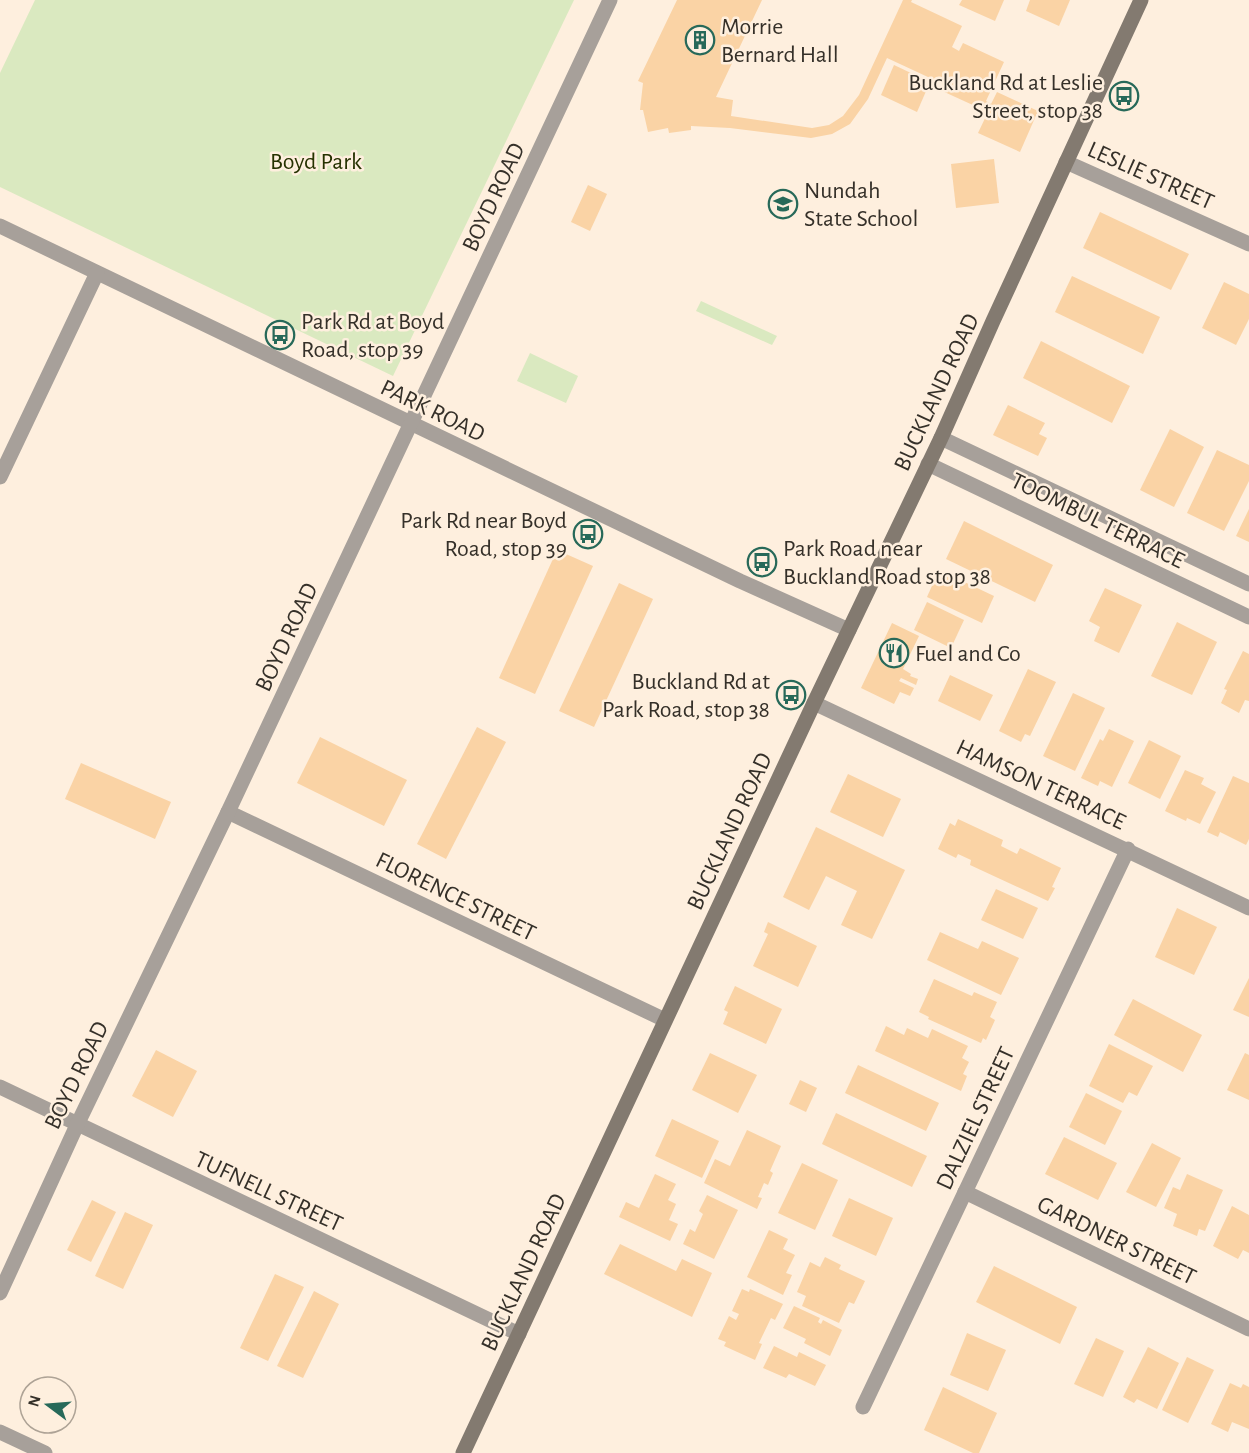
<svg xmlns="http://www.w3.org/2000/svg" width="1249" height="1453" font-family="'Alegreya Sans',sans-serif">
<rect width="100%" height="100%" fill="#feefde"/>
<g fill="#dae9c0">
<path d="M35,0H574L393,376L0,187V73Z"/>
<path d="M701,301L777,336L772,345L696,311Z"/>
<path d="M530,353L578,376L566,403L517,381Z"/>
</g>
<g fill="#fad3a5">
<path d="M677,0H762L716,97L733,100L731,116L812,128L829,125L843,116L859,95L903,0H912L911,2L962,26L952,47L959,51L963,43L1004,62L986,101L991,104L997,92L1038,111L1020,152L978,133L988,112L940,90L943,84L887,58L868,99L850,124L832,134L811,138L730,128L691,126V130L669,133L668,128L648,132L643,110H640L643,83L638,81Z"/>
<path d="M962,0H1004L995,21L959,5Z"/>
<path d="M1030,0H1070L1059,26L1026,11Z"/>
<path d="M894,65L930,82L917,112L881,95Z"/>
<path d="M994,159L999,203L956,208L951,164Z"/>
<path d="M588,185L607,194L590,231L571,222Z"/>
<path d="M1100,212L1189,254L1171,290L1083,248Z"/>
<path d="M1072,276L1160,317L1143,354L1055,312Z"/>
<path d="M1224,282L1249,294V319L1236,345L1202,328Z"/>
<path d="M1041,341L1130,386L1112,423L1023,378Z"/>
<path d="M1008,405L1045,423L1039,434L1047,438L1038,456L993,435Z"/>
<path d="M1170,429L1204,447L1174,507L1140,490Z"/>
<path d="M1217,450L1249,465V481L1224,531L1187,513Z"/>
<path d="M1249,509V542L1236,536Z"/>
<path d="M964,521L1053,565L1035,602L946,559Z"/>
<path d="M557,550L593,566L535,694L499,678Z"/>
<path d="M939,570L994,596L982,623L927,597Z"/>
<path d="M619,583L653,599L594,727L559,711Z"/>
<path d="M1105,588L1142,605L1119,653L1094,641L1100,627L1089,621Z"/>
<path d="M927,602L964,620L951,648L914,630Z"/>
<path d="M1177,622L1217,642L1192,695L1151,676Z"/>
<path d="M892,623L919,636L903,669L911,674L910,676L918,679L916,685L901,678L899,681L914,688L910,696L900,692L894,704L861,688Z"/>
<path d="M1243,651L1249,654V701L1245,700L1239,713L1221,703L1227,690L1224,689Z"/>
<path d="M1028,669L1056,682L1030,736L1025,734L1021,742L999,731Z"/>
<path d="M950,675L993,695L980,721L938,701Z"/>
<path d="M1073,693L1105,708L1075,771L1043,756Z"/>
<path d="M477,727L506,742L446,859L417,844Z"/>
<path d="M1109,729L1134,741L1112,787L1100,781L1098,786L1081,778L1100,739L1103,741Z"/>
<path d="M320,737L407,780L384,826L297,783Z"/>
<path d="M1149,740L1181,756L1160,799L1128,783Z"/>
<path d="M81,763L171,802L155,839L65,799Z"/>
<path d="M1185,770L1204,778L1201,784L1216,792L1200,824L1187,818L1186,821L1165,811Z"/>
<path d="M848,774L901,799L883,837L830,812Z"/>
<path d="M1233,776L1249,783V839L1246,845L1220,832L1218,837L1207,832Z"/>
<path d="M958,819L1003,840L1001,846L1017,854L1020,848L1061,868L1052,887L1055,888L1048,901L970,865L971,860L958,854L956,858L938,849L950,823L955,826Z"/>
<path d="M816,827L905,870L872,939L841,925L857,891L826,876L809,910L783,897Z"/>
<path d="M996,889L1038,908L1023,939L981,920Z"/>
<path d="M1177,908L1217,927L1194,975L1155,957Z"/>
<path d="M768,922L817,946L798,987L753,966L768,934L764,932Z"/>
<path d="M940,932L978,949L982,941L1019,958L1001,995L927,960Z"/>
<path d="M1249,978V1017L1233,1010Z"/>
<path d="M934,979L972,996L974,992L997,1002L990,1017L995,1020L986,1040L983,1038L981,1043L928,1019L929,1017L919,1012Z"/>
<path d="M735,986L782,1009L766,1044L723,1024L728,1012L724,1010Z"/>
<path d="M1133,999L1202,1035L1183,1072L1114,1035Z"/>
<path d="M886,1026L904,1035L907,1028L928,1038L932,1029L968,1046L962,1058L969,1062L963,1074L967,1076L961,1091L875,1051Z"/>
<path d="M1109,1044L1153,1066L1137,1096L1129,1092L1123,1103L1089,1086Z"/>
<path d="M156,1050L197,1071L173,1117L132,1096Z"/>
<path d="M710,1053L757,1075L738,1113L692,1090Z"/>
<path d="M1245,1053L1249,1055V1100L1227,1090Z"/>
<path d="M858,1065L939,1103L926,1131L845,1093Z"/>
<path d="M800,1080L817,1088L806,1112L789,1104Z"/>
<path d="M1086,1093L1122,1111L1105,1145L1069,1127Z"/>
<path d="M836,1113L927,1156L912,1187L822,1144Z"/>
<path d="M672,1119L719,1141L702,1178L655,1156Z"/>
<path d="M747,1130L781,1146L770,1171L773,1173L768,1185L764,1183L758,1197L762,1198L757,1209L704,1183L715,1159L730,1166Z"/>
<path d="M1064,1137L1117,1163L1098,1200L1045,1174Z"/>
<path d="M1152,1143L1181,1158L1156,1207L1126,1192Z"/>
<path d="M802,1163L838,1180L815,1230L778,1213Z"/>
<path d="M655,1174L676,1184L668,1200L676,1204L669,1220L678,1224L670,1241L619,1217L626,1202L639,1208Z"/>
<path d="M1187,1174L1223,1190L1205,1231L1199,1229L1197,1236L1173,1226L1177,1214L1164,1208L1173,1187L1180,1190Z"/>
<path d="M707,1195L738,1210L714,1259L683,1244L690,1229L695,1232L703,1214L699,1211Z"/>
<path d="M849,1198L893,1218L876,1256L832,1236Z"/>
<path d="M92,1200L116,1212L91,1262L67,1250Z"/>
<path d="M1232,1206L1249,1215V1253L1243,1250L1238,1259L1213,1246Z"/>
<path d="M125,1212L153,1225L123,1289L95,1276Z"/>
<path d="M769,1230L788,1239L783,1249L795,1255L786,1273L792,1275L783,1295L747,1277Z"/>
<path d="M620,1244L676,1271L682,1259L712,1273L692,1317L604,1274Z"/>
<path d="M825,1257L841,1265L839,1269L865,1281L854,1304L849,1302L839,1323L802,1306L806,1296L797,1292L810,1262L820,1267Z"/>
<path d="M994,1266L1077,1307L1060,1344L976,1302Z"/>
<path d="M275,1274L304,1287L268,1361L240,1348Z"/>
<path d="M742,1289L749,1292L750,1289L783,1304L775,1320L771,1318L759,1343L762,1344L755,1360L724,1346L726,1342L718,1339L729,1316L736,1320L739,1314L732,1311Z"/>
<path d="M314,1291L339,1304L303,1378L277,1366Z"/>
<path d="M794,1306L820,1318L818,1322L821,1324L823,1320L842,1330L830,1356L804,1343L806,1339L783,1328Z"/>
<path d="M967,1333L1006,1350L988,1391L950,1375Z"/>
<path d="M1096,1338L1124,1351L1103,1397L1074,1384Z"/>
<path d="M774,1346L797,1357L799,1352L826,1365L815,1386L789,1374L786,1378L763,1368Z"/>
<path d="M1148,1347L1179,1363L1157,1409L1137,1399L1134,1403L1123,1397Z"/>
<path d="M1187,1357L1214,1370L1188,1423L1162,1410Z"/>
<path d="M1230,1383L1241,1388L1243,1384L1249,1387V1429L1232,1422L1228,1432L1211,1424Z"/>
<path d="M943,1387L997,1413L979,1453H973L924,1430Z"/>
</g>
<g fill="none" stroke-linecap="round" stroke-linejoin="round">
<g stroke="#a7a09a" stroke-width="15">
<path d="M1066,162L1249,244"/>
<path d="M0,226L740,581L849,630"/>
<path d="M941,438L1249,584"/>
<path d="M928,464L1249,617"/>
<path d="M0,477L97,273"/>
<path d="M814,703L1249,908"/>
<path d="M228,812L665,1020"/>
<path d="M0,1087L519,1334"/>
<path d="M965,1192L1249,1329"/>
<path d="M0,1293L77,1125L228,812L610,0"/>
<path d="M863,1407L1128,849"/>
<path d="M0,1432L45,1453"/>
</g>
<path stroke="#837a70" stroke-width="15" d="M463,1453L814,703L941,438L993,321L1141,0"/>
</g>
<defs>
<g id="building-ring" transform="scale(1.5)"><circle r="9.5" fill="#feefde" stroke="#276959" stroke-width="1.5"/><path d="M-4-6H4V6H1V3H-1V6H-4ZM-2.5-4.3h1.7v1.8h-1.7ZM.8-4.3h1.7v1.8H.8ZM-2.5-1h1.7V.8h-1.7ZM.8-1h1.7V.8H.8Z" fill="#276959"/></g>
<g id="bus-ring" transform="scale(1.5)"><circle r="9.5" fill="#feefde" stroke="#276959" stroke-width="1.5"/><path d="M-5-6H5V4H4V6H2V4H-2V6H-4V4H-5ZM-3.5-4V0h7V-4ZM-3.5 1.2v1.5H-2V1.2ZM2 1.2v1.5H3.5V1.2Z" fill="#276959"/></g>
<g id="school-ring" transform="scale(1.5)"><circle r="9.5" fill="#feefde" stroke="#276959" stroke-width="1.5"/><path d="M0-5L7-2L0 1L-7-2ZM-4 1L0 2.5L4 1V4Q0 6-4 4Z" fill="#276959"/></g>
<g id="restaurant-ring" transform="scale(1.5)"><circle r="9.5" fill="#feefde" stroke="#276959" stroke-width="1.5"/><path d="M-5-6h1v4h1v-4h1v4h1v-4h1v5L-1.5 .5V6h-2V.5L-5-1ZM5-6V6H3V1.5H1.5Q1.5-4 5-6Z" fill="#276959"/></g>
</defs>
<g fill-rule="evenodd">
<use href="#building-ring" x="700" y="40"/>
<use href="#bus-ring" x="1124" y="96"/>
<use href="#school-ring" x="783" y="204"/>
<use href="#bus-ring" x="280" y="335"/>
<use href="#bus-ring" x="588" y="534"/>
<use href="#bus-ring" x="762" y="562"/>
<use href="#restaurant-ring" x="894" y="653"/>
<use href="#bus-ring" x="791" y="695"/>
</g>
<g text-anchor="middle" stroke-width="5" stroke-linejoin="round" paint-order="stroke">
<g font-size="24" fill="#353029" stroke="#feefde" text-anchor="start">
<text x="721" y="34">Morrie<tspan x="721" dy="28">Bernard Hall</tspan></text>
<text x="1103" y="90" text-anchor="end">Buckland Rd at Leslie<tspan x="1103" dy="28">Street, stop 38</tspan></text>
<text x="804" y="198">Nundah<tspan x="804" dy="28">State School</tspan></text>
<text x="301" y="329">Park Rd at Boyd<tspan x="301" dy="28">Road, stop 39</tspan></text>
<text x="567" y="528" text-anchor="end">Park Rd near Boyd<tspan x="567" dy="28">Road, stop 39</tspan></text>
<text x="783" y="556">Park Road near<tspan x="783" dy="28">Buckland Road stop 38</tspan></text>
<text x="915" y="661">Fuel and Co</text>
<text x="770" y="689" text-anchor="end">Buckland Rd at<tspan x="770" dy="28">Park Road, stop 38</tspan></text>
</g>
<g font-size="24" fill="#263200" stroke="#feefde">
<text x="316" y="169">Boyd Park</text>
</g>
<g font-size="24" fill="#353029" stroke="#feefde">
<text transform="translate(1151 175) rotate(24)" y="8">LESLIE STREET</text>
<text transform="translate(493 197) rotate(-65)" y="8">BOYD ROAD</text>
<text transform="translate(936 392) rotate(-65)" y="8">BUCKLAND ROAD</text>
<text transform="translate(433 410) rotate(26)" y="8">PARK ROAD</text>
<text transform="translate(1098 520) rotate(26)" y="8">TOOMBUL TERRACE</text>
<text transform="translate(286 637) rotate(-65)" y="8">BOYD ROAD</text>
<text transform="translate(1041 784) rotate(25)" y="8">HAMSON TERRACE</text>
<text transform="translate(729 831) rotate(-65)" y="8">BUCKLAND ROAD</text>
<text transform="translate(456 896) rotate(26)" y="8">FLORENCE STREET</text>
<text transform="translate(76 1075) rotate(-64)" y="8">BOYD ROAD</text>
<text transform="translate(975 1118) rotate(-65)" y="8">DALZIEL STREET</text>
<text transform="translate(269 1191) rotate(25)" y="8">TUFNELL STREET</text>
<text transform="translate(1117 1240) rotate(26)" y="8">GARDNER STREET</text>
<text transform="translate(523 1272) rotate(-65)" y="8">BUCKLAND ROAD</text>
</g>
</g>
<g transform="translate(48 1405) rotate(286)"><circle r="28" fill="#feefde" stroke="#aea396" stroke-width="1.5"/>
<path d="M0-4.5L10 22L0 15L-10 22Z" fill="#276959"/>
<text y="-9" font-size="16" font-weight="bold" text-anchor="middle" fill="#353029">N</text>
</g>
</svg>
